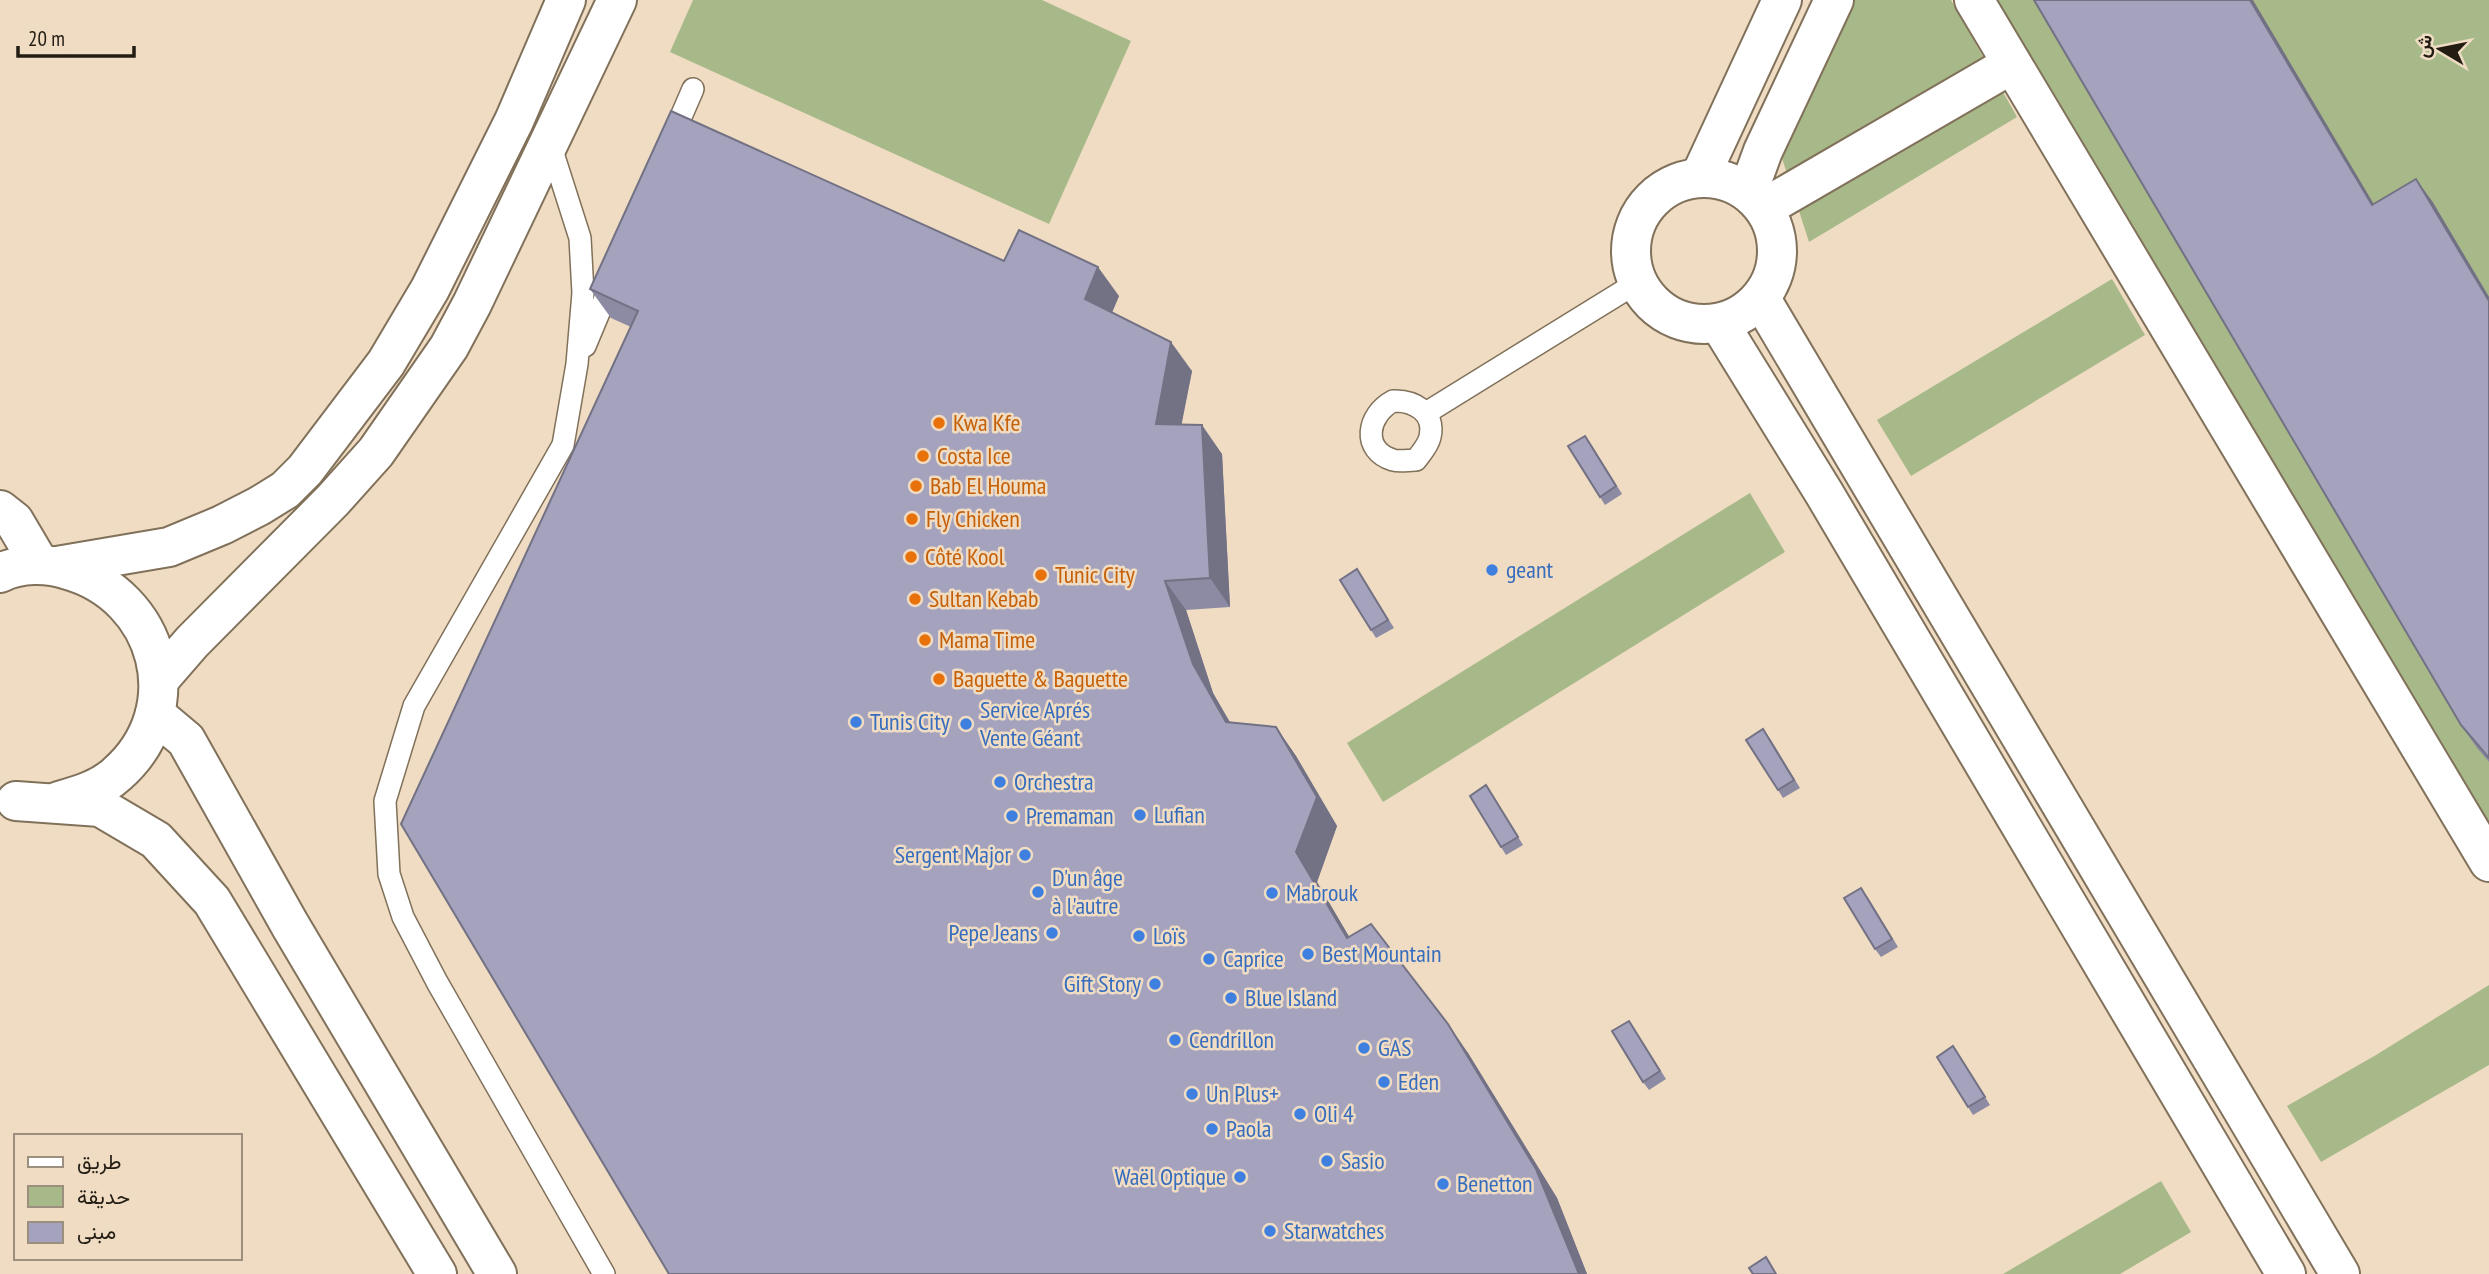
<svg xmlns="http://www.w3.org/2000/svg" width="2489" height="1274" font-family="'PT Sans Narrow',Vazirmatn,sans-serif">
<rect width="100%" height="100%" fill="#efdcc3"/>
<g fill="#a8b989">
<path d="M693,0H1042L1131,41L1049,224L670,52Z"/>
<path d="M1852,0H1951L2017,117L1809,242L1781,155Z"/>
<path d="M1996,0H2489V825Z"/>
<path d="M2112,279L2145,335L1911,476L1877,420Z"/>
<path d="M1750,493L1785,552L1383,802L1347,743Z"/>
<path d="M2489,985V1065L2321,1162L2287,1106L2376,1055Z"/>
<path d="M2161,1181L2191,1232L2120,1274H2003Z"/>
</g>
<g fill="none" stroke-linecap="round" stroke-linejoin="round">
<g stroke="#81715a" stroke-width="24">
<g id="service">
<path d="M670,142L693,89"/>
<path d="M550,144L580,238L583,293L577,364L563,445L414,706L385,801L389,874L403,917L437,982L604,1274"/>
<path d="M585,346L613,279"/>
<path d="M1393,401C1413,400 1436,412 1430,437C1428,446 1421,453 1416,460C1408,460 1400,462 1393,460C1361,450 1367,415 1393,401Z"/>
<path d="M1426,413L1638,282"/>
</g>
</g>
<g stroke="#81715a" stroke-width="42">
<g id="minor">
<path d="M1974,0L2489,862"/>
<path d="M1700,177L1782,0"/>
<circle cx="1704" cy="251" r="73"/>
<path d="M1748,192L1763,151L1834,0"/>
<path d="M1764,208L2012,64"/>
<path d="M1761,299L2340,1274"/>
<path d="M1719,323L1824,493L2286,1274"/>
<path d="M57,566L169,547L222,525L259,506L285,490L305,470L386,363L430,289L514,121L566,0"/>
<path d="M159,680L192,642L333,500L376,452L449,347L472,304L617,0"/>
</g>
</g>
<g stroke="#81715a" stroke-width="42">
<g id="tertiary">
<path d="M0,510L14,521L40,565"/>
<path d="M0,573C20,563 47,563 68,570C160,596 191,709 117,774C101,789 80,795 59,801"/>
<path d="M155,714L186,740L290,925L497,1274"/>
<path d="M16,801L100,807L156,840L212,901L437,1274"/>
</g>
</g>
<use href="#service" stroke="#fff" stroke-width="21"/>
<use href="#minor" stroke="#fff" stroke-width="38"/>
<use href="#tertiary" stroke="#fff" stroke-width="38"/>
</g>
<g fill="#8d8ba3">
<path d="M2432,201L2489,297V762L2477,748L2461,725L2374,204Z"/>
<path d="M1004,261L1119,296L1112,313L1192,371L1181,424L1222,454L1230,607L1186,610L1213,693L1230,722L1276,727L1296,756L1337,826L1317,882L1349,937L1468,1053L1557,1198L1587,1274H669L631,327L611,318L590,289Z"/>
<path d="M1591,444L1622,494L1605,505L1600,497Z"/>
<path d="M1362,577L1394,628L1376,638L1371,630Z"/>
<path d="M1769,737L1800,788L1783,798L1778,790Z"/>
<path d="M1486,785L1523,845L1506,855L1501,847Z"/>
<path d="M1867,896L1898,947L1881,957L1875,949Z"/>
<path d="M1634,1029L1666,1079L1649,1090L1643,1082Z"/>
<path d="M1953,1046L1990,1105L1973,1115L1968,1107Z"/>
</g>
<g fill="#737184">
<path d="M2250,0H2253L2388,228L2372,205Z"/>
<path d="M2416,179L2432,201L2489,297V301Z"/>
<path d="M1098,267L1119,296L1105,328L1085,299Z"/>
<path d="M1171,342L1192,371L1176,453L1156,424Z"/>
<path d="M1202,425L1222,454L1230,607L1210,578Z"/>
<path d="M1165,581L1186,610L1213,693L1246,751L1226,722L1193,664Z"/>
<path d="M1276,727L1296,756L1337,826L1317,882L1367,967L1347,938L1296,852Z"/>
<path d="M1448,1024L1468,1053L1557,1198L1587,1274H1579Z"/>
</g>
<g fill="#a4a2bd" stroke="#737184" stroke-width="2">
<path d="M2034,0H2250L2372,205L2416,179L2489,301V758L2461,725Z"/>
<path d="M671,111L1004,261L1019,230L1098,267L1085,299L1171,342L1156,424L1202,425L1210,578L1165,581L1193,664L1226,722L1276,727L1317,797L1296,852L1347,938L1371,924L1448,1024L1536,1169L1579,1274H669L401,824L638,311L590,289Z"/>
<path d="M1585,436L1616,486L1600,497L1568,446Z"/>
<path d="M1357,569L1388,620L1371,630L1340,580Z"/>
<path d="M1763,729L1794,780L1778,790L1746,740Z"/>
<path d="M1486,785L1518,837L1501,847L1470,796Z"/>
<path d="M1861,888L1892,939L1875,949L1844,898Z"/>
<path d="M1629,1021L1660,1071L1643,1082L1612,1031Z"/>
<path d="M1953,1046L1985,1097L1968,1107L1937,1057Z"/>
<path d="M1766,1257L1776,1274H1753L1749,1268Z"/>
</g>
<g fill="#e8710a" stroke="#efdcc3" stroke-width="2.5">
<circle cx="939" cy="423" r="7"/>
<circle cx="923" cy="456" r="7"/>
<circle cx="916" cy="486" r="7"/>
<circle cx="912" cy="519" r="7"/>
<circle cx="911" cy="557" r="7"/>
<circle cx="1041" cy="575" r="7"/>
<circle cx="915" cy="599" r="7"/>
<circle cx="925" cy="640" r="7"/>
<circle cx="939" cy="679" r="7"/>
</g>
<g fill="#3f7fe0" stroke="#efdcc3" stroke-width="2.5">
<circle cx="1492" cy="570" r="7"/>
<circle cx="856" cy="722" r="7"/>
<circle cx="966" cy="724" r="7"/>
<circle cx="1000" cy="782" r="7"/>
<circle cx="1140" cy="815" r="7"/>
<circle cx="1012" cy="816" r="7"/>
<circle cx="1025" cy="855" r="7"/>
<circle cx="1038" cy="892" r="7"/>
<circle cx="1272" cy="893" r="7"/>
<circle cx="1052" cy="933" r="7"/>
<circle cx="1139" cy="936" r="7"/>
<circle cx="1308" cy="954" r="7"/>
<circle cx="1209" cy="959" r="7"/>
<circle cx="1155" cy="984" r="7"/>
<circle cx="1231" cy="998" r="7"/>
<circle cx="1175" cy="1040" r="7"/>
<circle cx="1364" cy="1048" r="7"/>
<circle cx="1384" cy="1082" r="7"/>
<circle cx="1192" cy="1094" r="7"/>
<circle cx="1300" cy="1114" r="7"/>
<circle cx="1212" cy="1129" r="7"/>
<circle cx="1327" cy="1161" r="7"/>
<circle cx="1240" cy="1177" r="7"/>
<circle cx="1443" cy="1184" r="7"/>
<circle cx="1270" cy="1231" r="7"/>
</g>
<g text-anchor="middle" stroke-width="5" stroke-linejoin="round" paint-order="stroke">
<g font-size="24" fill="#c56008" stroke="#efdcc3" text-anchor="start">
<text x="953" y="431">Kwa Kfe</text>
<text x="937" y="464">Costa Ice</text>
<text x="930" y="494">Bab El Houma</text>
<text x="926" y="527">Fly Chicken</text>
<text x="925" y="565">Côté Kool</text>
<text x="1055" y="583">Tunic City</text>
<text x="929" y="607">Sultan Kebab</text>
<text x="939" y="648">Mama Time</text>
<text x="953" y="687">Baguette &amp; Baguette</text>
</g>
<g font-size="24" fill="#366cbe" stroke="#efdcc3" text-anchor="start">
<text x="1506" y="578">geant</text>
<text x="980" y="718">Service Aprés<tspan x="980" dy="28">Vente Géant</tspan></text>
<text x="870" y="730">Tunis City</text>
<text x="1014" y="790">Orchestra</text>
<text x="1154" y="823">Lufian</text>
<text x="1026" y="824">Premaman</text>
<text x="1011" y="863" text-anchor="end">Sergent Major</text>
<text x="1052" y="886">D'un âge<tspan x="1052" dy="28">à l'autre</tspan></text>
<text x="1286" y="901">Mabrouk</text>
<text x="1038" y="941" text-anchor="end">Pepe Jeans</text>
<text x="1153" y="944">Loïs</text>
<text x="1322" y="962">Best Mountain</text>
<text x="1223" y="967">Caprice</text>
<text x="1141" y="992" text-anchor="end">Gift Story</text>
<text x="1245" y="1006">Blue Island</text>
<text x="1189" y="1048">Cendrillon</text>
<text x="1378" y="1056">GAS</text>
<text x="1398" y="1090">Eden</text>
<text x="1206" y="1102">Un Plus+</text>
<text x="1314" y="1122">Oli 4</text>
<text x="1226" y="1137">Paola</text>
<text x="1341" y="1169">Sasio</text>
<text x="1226" y="1185" text-anchor="end">Waël Optique</text>
<text x="1457" y="1192">Benetton</text>
<text x="1284" y="1239">Starwatches</text>
</g>
</g>
<rect x="14" y="1134" width="228" height="126" fill="#efdcc3" stroke="#9d8f7d" stroke-width="2"/>
<rect x="28" y="1157" width="35" height="10" fill="#ffffff" stroke="#9d8f7d" stroke-width="2"/>
<text x="77" y="1169" font-size="21" fill="#221c13">طريق</text>
<rect x="28" y="1186" width="35" height="21" fill="#a8b989" stroke="#9d8f7d" stroke-width="2"/>
<text x="77" y="1204" font-size="21" fill="#221c13">حديقة</text>
<rect x="28" y="1222" width="35" height="21" fill="#a4a2bd" stroke="#9d8f7d" stroke-width="2"/>
<text x="77" y="1239" font-size="21" fill="#221c13">مبنى</text>
<g transform="translate(2440 49) rotate(280)" stroke="#efdcc3" stroke-width="5" paint-order="stroke">
<path d="M0-5L12 26L0 18L-12 26Z" fill="#221c13"/>
<text y="-10" font-size="19" font-weight="bold" text-anchor="middle" fill="#221c13">ش</text>
</g>
<path d="M18 46v10h116v-10" fill="none" stroke="#221c13" stroke-width="3.5"/>
<text x="28" y="46" font-size="21" fill="#221c13" stroke="#efdcc3" stroke-width="5" paint-order="stroke">20 m</text>
</svg>
